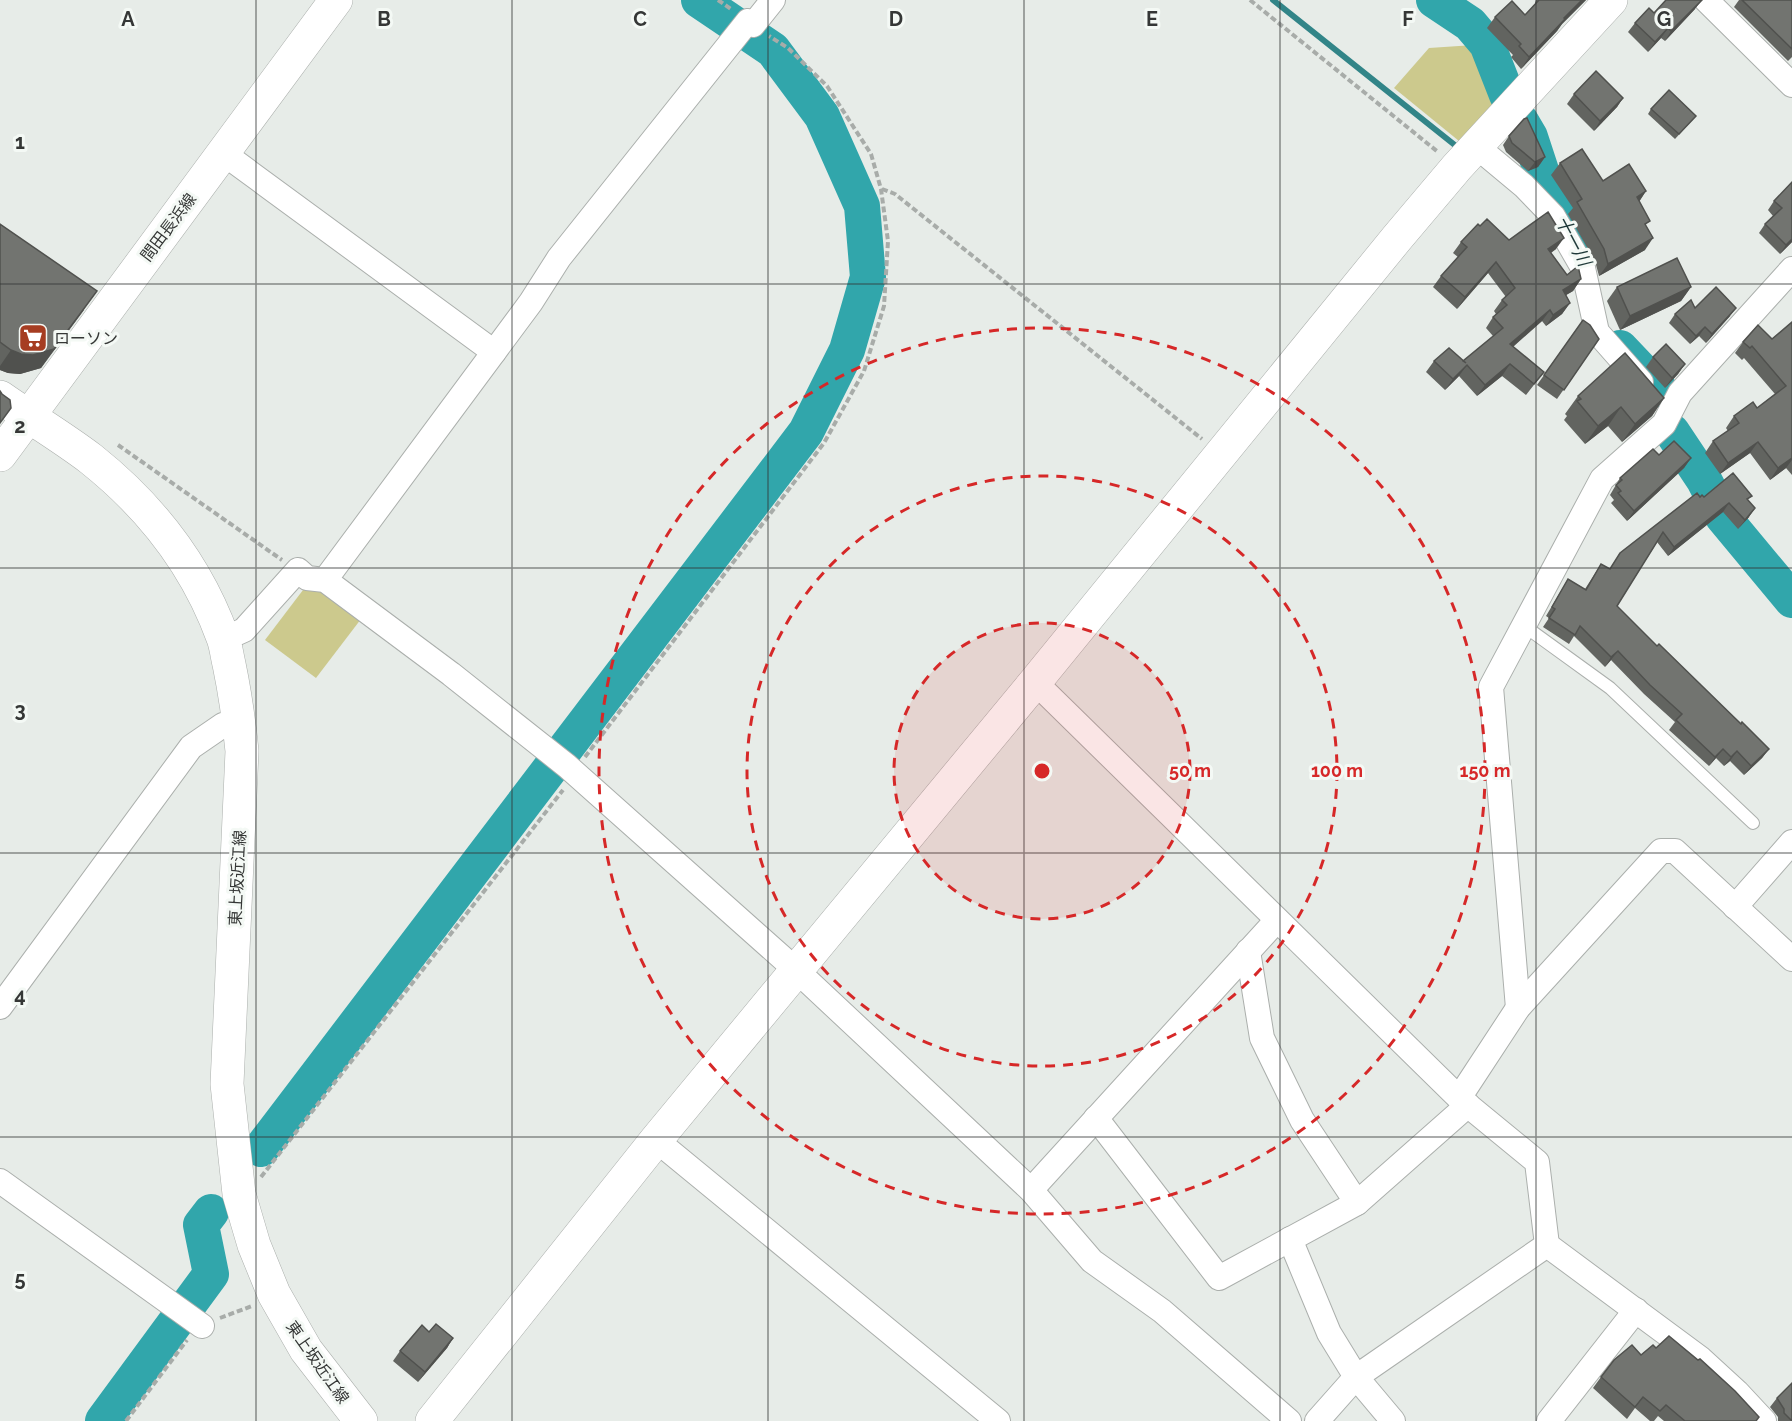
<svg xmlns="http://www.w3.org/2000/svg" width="1792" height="1421" font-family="Raleway,'Noto Sans JP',sans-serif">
<rect width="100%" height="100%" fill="#e7ece8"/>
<g fill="#ccc98d">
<path d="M1474,45L1497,99L1459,141L1394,88L1429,48Z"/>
<path d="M319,585L361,619L316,678L265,640L303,590Z"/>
</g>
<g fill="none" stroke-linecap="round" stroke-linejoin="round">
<path stroke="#328588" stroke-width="6" d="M1273,0L1456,146"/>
<g stroke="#31a6ab" stroke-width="36">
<path d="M1434,0L1470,24L1487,44L1507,95"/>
<path d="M1520,120L1530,137L1550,198L1575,235"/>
<path d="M1620,348L1659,389"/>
<path d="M1672,432L1704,480L1723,517L1792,600"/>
<path d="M261,1149L806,432L847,350L868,277L862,206L822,116L773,50L699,0"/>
<path d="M103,1421L211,1274L201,1225L211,1212"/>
</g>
<g stroke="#abafac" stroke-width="14">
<path id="lane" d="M1523,625L1610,688L1753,823"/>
</g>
<g stroke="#abafac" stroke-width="26">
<g id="street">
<path d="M1706,0L1792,85"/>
<path d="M753,25L773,0"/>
<path d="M1476,146L1524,186L1553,216L1583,268L1597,332L1641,382"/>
<path d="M223,153L494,352"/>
<path d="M325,580L531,302L559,258L748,21"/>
<path d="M224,639L244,630L298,570L307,578L325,580L451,674L567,766L796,970L1031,1190L1092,1261L1162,1311L1289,1421"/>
<path d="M1035,682L1459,1098"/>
<path d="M1735,907L1792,842"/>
<path d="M1248,951L1262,1038L1302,1120L1357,1203"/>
<path d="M0,1007L191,747L223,725L239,720"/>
<path d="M1518,1008L1491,687L1602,479L1664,424L1680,393L1792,269"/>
<path d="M1096,1118L1219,1278L1357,1203L1468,1105"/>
<path d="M656,1140L998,1421"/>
<path d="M0,1181L202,1326"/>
<path d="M1031,1190L1277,920"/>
<path d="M1290,1239L1329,1333L1356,1377L1393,1421"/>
<path d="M1547,1245L1537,1162L1459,1098L1518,1008L1661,851H1675L1792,959"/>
<path d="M1317,1421L1356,1377L1547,1245L1701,1359L1737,1392L1764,1421"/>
<path d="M1549,1421L1636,1310"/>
</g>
</g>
<g stroke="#abafac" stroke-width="34">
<g id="secondary">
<path d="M0,397C30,418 62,437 91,459C150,506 197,566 223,638C226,646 227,656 229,664C235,693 239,721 242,751L227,1084L239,1194L254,1245L274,1294L306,1350L361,1421"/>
<path d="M0,455L336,0"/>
<path d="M432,1421L656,1140L1035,682L1397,238L1457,167L1611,0"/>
</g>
</g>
<g stroke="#a8aca9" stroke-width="4" stroke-dasharray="6 3" stroke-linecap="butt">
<path d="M718,0L731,9"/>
<path d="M1250,0L1438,152"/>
<path d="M882,189L895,194L1202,439"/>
<path d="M118,445L282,560"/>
<path d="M585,757L824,443L864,371L884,306L888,241L881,189L871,154L827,86L788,48L769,36"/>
<path d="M261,1177L563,790"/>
<path d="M220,1318L252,1306"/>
<path d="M126,1421L187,1340"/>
</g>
<use href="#lane" stroke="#fff" stroke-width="12"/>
<use href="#street" stroke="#fff" stroke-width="24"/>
<use href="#secondary" stroke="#fff" stroke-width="33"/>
</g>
<g fill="#626460">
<path d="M1536,0H1586L1562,24L1557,31L1521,69L1511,57L1513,55L1487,28L1495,17L1525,15L1535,4V3Z"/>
<path d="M1739,0H1792V57L1788,61L1734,7Z"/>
<path d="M1695,9L1665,41L1661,38L1648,52L1628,32L1635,23L1654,13Z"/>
<path d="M1574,94L1623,98L1617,107L1594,131L1567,104Z"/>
<path d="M1651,109L1696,116L1675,139L1648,114Z"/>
<path d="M1509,136L1545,157L1538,167L1528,171L1506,152L1503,145Z"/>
<path d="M1560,163L1603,181L1646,191L1639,202L1646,227L1645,250L1599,276L1595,261L1568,214L1573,208L1551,175Z"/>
<path d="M1792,182V242L1780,254L1759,233L1765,224L1773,216L1768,210L1774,201Z"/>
<path d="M0,224L84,310L41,368L20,374L8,373L0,370Z"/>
<path d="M1480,226L1509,240L1556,249L1551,253L1567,275L1581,279L1573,291L1566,295L1570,303L1562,314L1546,326L1542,321L1513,347L1544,372L1526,395L1502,376L1477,396L1459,376L1445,390L1426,372L1434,361H1463L1493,336L1486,328L1493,317L1496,314L1494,311L1502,300L1506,297L1488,273L1457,309L1433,287L1441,276L1458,257L1453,253L1461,242Z"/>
<path d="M1617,287H1691L1681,301L1620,330L1607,301Z"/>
<path d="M1695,308L1730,316L1706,343L1699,336L1690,344L1669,323L1675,314Z"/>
<path d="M1583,320L1599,339L1557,399L1537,385Z"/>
<path d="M1792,322V475L1786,468L1770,480L1750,453L1720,474L1705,453L1713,441L1728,431L1726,428L1734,416L1757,408L1775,394L1744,358L1742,360L1735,353L1743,342L1772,339Z"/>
<path d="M1653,357L1685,364L1678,374L1665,388L1646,367Z"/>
<path d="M1578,396L1664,398L1652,416L1622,442L1608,426L1585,444L1564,420L1567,416L1565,414Z"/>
<path d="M1659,455L1691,458L1684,468L1627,521L1611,503L1614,500L1610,495L1620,478Z"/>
<path d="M1700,497L1749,500V517L1738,529L1723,512L1668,556L1657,542L1617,606L1657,646L1769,749L1762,758L1744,775L1730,761L1724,766L1716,758L1709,766L1669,730L1675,722L1644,694L1611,660L1605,667L1574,636L1569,644L1543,627L1549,618L1546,616L1568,579L1585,589L1601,564L1610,569L1620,553Z"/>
<path d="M429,1332L453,1338L447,1348L418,1382L393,1361L400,1351Z"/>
<path d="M1656,1348L1757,1421H1664L1658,1416L1654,1421H1650L1635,1408L1627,1419L1593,1388L1601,1377Z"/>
<path d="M1777,1398L1792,1421H1778V1417L1770,1407Z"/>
</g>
<g fill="#50514e">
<path d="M1582,0H1586L1562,24L1557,31L1521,69L1529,57L1564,18Z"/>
<path d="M1702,0L1695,9L1665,41L1671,31Z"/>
<path d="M1668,28L1661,38L1648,52L1655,42Z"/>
<path d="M1623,98L1617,107L1594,131L1600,121Z"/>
<path d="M1545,157L1538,167L1528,171L1535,162Z"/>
<path d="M1646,191L1638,203L1637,197Z"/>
<path d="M1564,238L1556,249L1540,260L1548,249Z"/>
<path d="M1653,238L1645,250L1599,276L1608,264Z"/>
<path d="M1792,239V242L1780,254L1786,245Z"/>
<path d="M1496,262L1488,273L1457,309L1465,297Z"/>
<path d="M1581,279L1573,291L1556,301L1563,290Z"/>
<path d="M1691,287L1681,301L1620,330L1630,316Z"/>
<path d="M97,291L41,368L20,374L8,373L0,370V366L11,350Z"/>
<path d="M1570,303L1562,314L1546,326L1553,315Z"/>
<path d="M1736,308L1730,316L1706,343L1712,334Z"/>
<path d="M1550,310L1542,321L1502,356L1510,344Z"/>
<path d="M1705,327L1699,336L1690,344L1696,336Z"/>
<path d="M1510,364L1502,376L1477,396L1485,385Z"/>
<path d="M1685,364L1678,374L1665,388L1672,378Z"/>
<path d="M1467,365L1459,376L1445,390L1453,379Z"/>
<path d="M1664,398L1652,416L1622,442L1635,424Z"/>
<path d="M1621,407L1608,426L1585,444L1598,426Z"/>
<path d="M1758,442L1750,453L1720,474L1728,463Z"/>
<path d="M1691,458L1684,468L1627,521L1634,511Z"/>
<path d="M1792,458V460L1786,468L1770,480L1778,468Z"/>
<path d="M1729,503L1723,512L1668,556L1674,547Z"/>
<path d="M1755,508L1749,517L1738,529L1745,520Z"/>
<path d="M1618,651L1611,660L1605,667L1611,657Z"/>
<path d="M1723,749L1716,758L1709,766L1715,757Z"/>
<path d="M1769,749L1762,758L1744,775L1751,766Z"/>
<path d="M1737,751L1730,761L1724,766L1731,757Z"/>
<path d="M453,1338L447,1348L418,1382L425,1372Z"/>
</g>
<g fill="#727470" stroke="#50514e" stroke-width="1.5">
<path d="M1539,0H1582L1564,18L1565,19L1529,57L1519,46L1521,44L1495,17L1512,1L1525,15Z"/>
<path d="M1666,0H1702L1671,31L1668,28L1655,42L1635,23L1649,8L1654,13Z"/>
<path d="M1742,0H1792V49Z"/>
<path d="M1596,71L1623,98L1600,121L1574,94Z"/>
<path d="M1669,90L1696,116L1679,134L1651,109Z"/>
<path d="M1527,118L1545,157L1535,162L1512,143L1509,136L1524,119Z"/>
<path d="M1582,149L1603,181L1629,164L1646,191L1637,197L1650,221L1645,224L1653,238L1608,264L1604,249L1577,202L1582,199L1560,163Z"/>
<path d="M1792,182V239L1786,245L1765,224L1782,208L1774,201Z"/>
<path d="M1548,212L1564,238L1548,249L1567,275L1578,266L1581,279L1563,290L1570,303L1553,315L1550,310L1510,344L1544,372L1534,384L1510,364L1485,385L1467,365L1453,379L1434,361L1449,348L1466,363L1463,361L1503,328L1493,317L1507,305L1502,300L1515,288L1496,262L1465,297L1441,276L1467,247L1461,242L1478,224L1480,226L1487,219L1509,240Z"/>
<path d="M0,224L97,291L54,349L33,355L21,354L11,350L0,342Z"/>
<path d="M1677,258L1691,287L1630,316L1617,287Z"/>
<path d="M1716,287L1736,308L1712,334L1705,327L1696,336L1675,314L1691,300L1695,308Z"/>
<path d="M1583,320L1590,325L1599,339L1564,390L1544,375Z"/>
<path d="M1792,322V458L1778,468L1758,442L1728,463L1713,441L1739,423L1734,416L1753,402L1757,408L1786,386L1752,346L1750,348L1743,342L1758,325L1772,339Z"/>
<path d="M1666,344L1685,364L1672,378L1653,357Z"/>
<path d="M1625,353L1664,398L1635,424L1621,407L1598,426L1577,401L1581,399L1578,396Z"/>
<path d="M0,391L2,394L10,400L11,408L0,423Z"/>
<path d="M1674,441L1691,458L1634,511L1618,493L1621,491L1616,485L1622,480L1620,478L1653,449L1659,455Z"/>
<path d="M1733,473L1752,496L1747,499L1755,508L1745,520L1729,503L1674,547L1663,532L1617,606L1657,646L1659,644L1741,724L1742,722L1769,749L1751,766L1737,751L1731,757L1723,749L1715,757L1676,720L1682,714L1650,685L1618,651L1611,657L1580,626L1575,635L1549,618L1555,609L1552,607L1568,579L1586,590L1601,564L1610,569L1620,553L1697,493L1700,497L1702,495L1704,497Z"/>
<path d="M436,1324L453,1338L425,1372L400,1351L422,1325L429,1332Z"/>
<path d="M1669,1336L1698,1360L1700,1359L1735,1391L1759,1417L1756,1421H1685L1666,1405L1660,1411L1643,1397L1635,1407L1601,1377L1614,1360L1632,1345L1641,1355L1653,1345L1656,1348Z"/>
<path d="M1792,1383V1421L1784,1413V1409L1777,1398Z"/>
</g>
<path fill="none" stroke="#353736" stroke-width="1.5" stroke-opacity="0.55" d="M256,0V1421M512,0V1421M768,0V1421M1024,0V1421M1280,0V1421M1536,0V1421M0,284H1792M0,568H1792M0,853H1792M0,1137H1792"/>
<circle cx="1042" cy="771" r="148" fill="#d62828" fill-opacity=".12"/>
<g fill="none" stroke="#d62828" stroke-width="3" stroke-dasharray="10 8">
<circle cx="1042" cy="771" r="148"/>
<circle cx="1042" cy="771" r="295"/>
<circle cx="1042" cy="771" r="443"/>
</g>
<defs>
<g id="supermarket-square" transform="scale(1.5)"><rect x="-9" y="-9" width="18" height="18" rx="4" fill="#a63d22" stroke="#f4f9f5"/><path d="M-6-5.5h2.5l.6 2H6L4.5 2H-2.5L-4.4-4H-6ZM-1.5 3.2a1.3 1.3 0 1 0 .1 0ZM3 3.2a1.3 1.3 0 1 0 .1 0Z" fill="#fff"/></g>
</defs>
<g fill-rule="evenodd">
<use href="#supermarket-square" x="33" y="338"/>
</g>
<g text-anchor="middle" stroke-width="6" stroke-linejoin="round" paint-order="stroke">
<g font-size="16" fill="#353736" stroke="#f4f9f5">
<text transform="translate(168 227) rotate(-53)" y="6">間田長浜線</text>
<text transform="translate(237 878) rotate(-87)" y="6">東上坂近江線</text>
<text transform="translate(318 1362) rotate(55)" y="6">東上坂近江線</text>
</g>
<g font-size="16" fill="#353736" stroke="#f4f9f5" text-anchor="start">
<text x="54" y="344">ローソン</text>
</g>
<g font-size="18" font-style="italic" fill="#1f3939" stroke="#f4f9f5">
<text transform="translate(1573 241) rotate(62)" y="6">十一川</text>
</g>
</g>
<g font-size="20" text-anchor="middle" font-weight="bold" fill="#353736" stroke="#f4f9f5" stroke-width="6" stroke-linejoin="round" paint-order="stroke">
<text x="128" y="26">A</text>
<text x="384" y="26">B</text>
<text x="640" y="26">C</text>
<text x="896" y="26">D</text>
<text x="1152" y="26">E</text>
<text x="1408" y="26">F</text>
<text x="1664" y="26">G</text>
<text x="20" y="149">1</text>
<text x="20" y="433">2</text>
<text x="20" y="717">3</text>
<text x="20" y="1002">4</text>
<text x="20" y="1286">5</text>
</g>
<circle cx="1042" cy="771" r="9" fill="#d62828" stroke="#f4f9f5" stroke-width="3"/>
<g font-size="18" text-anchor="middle" font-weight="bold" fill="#d62828" stroke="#f4f9f5" stroke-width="6" stroke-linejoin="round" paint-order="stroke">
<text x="1190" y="777">50 m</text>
<text x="1337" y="777">100 m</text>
<text x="1485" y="777">150 m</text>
</g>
</svg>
